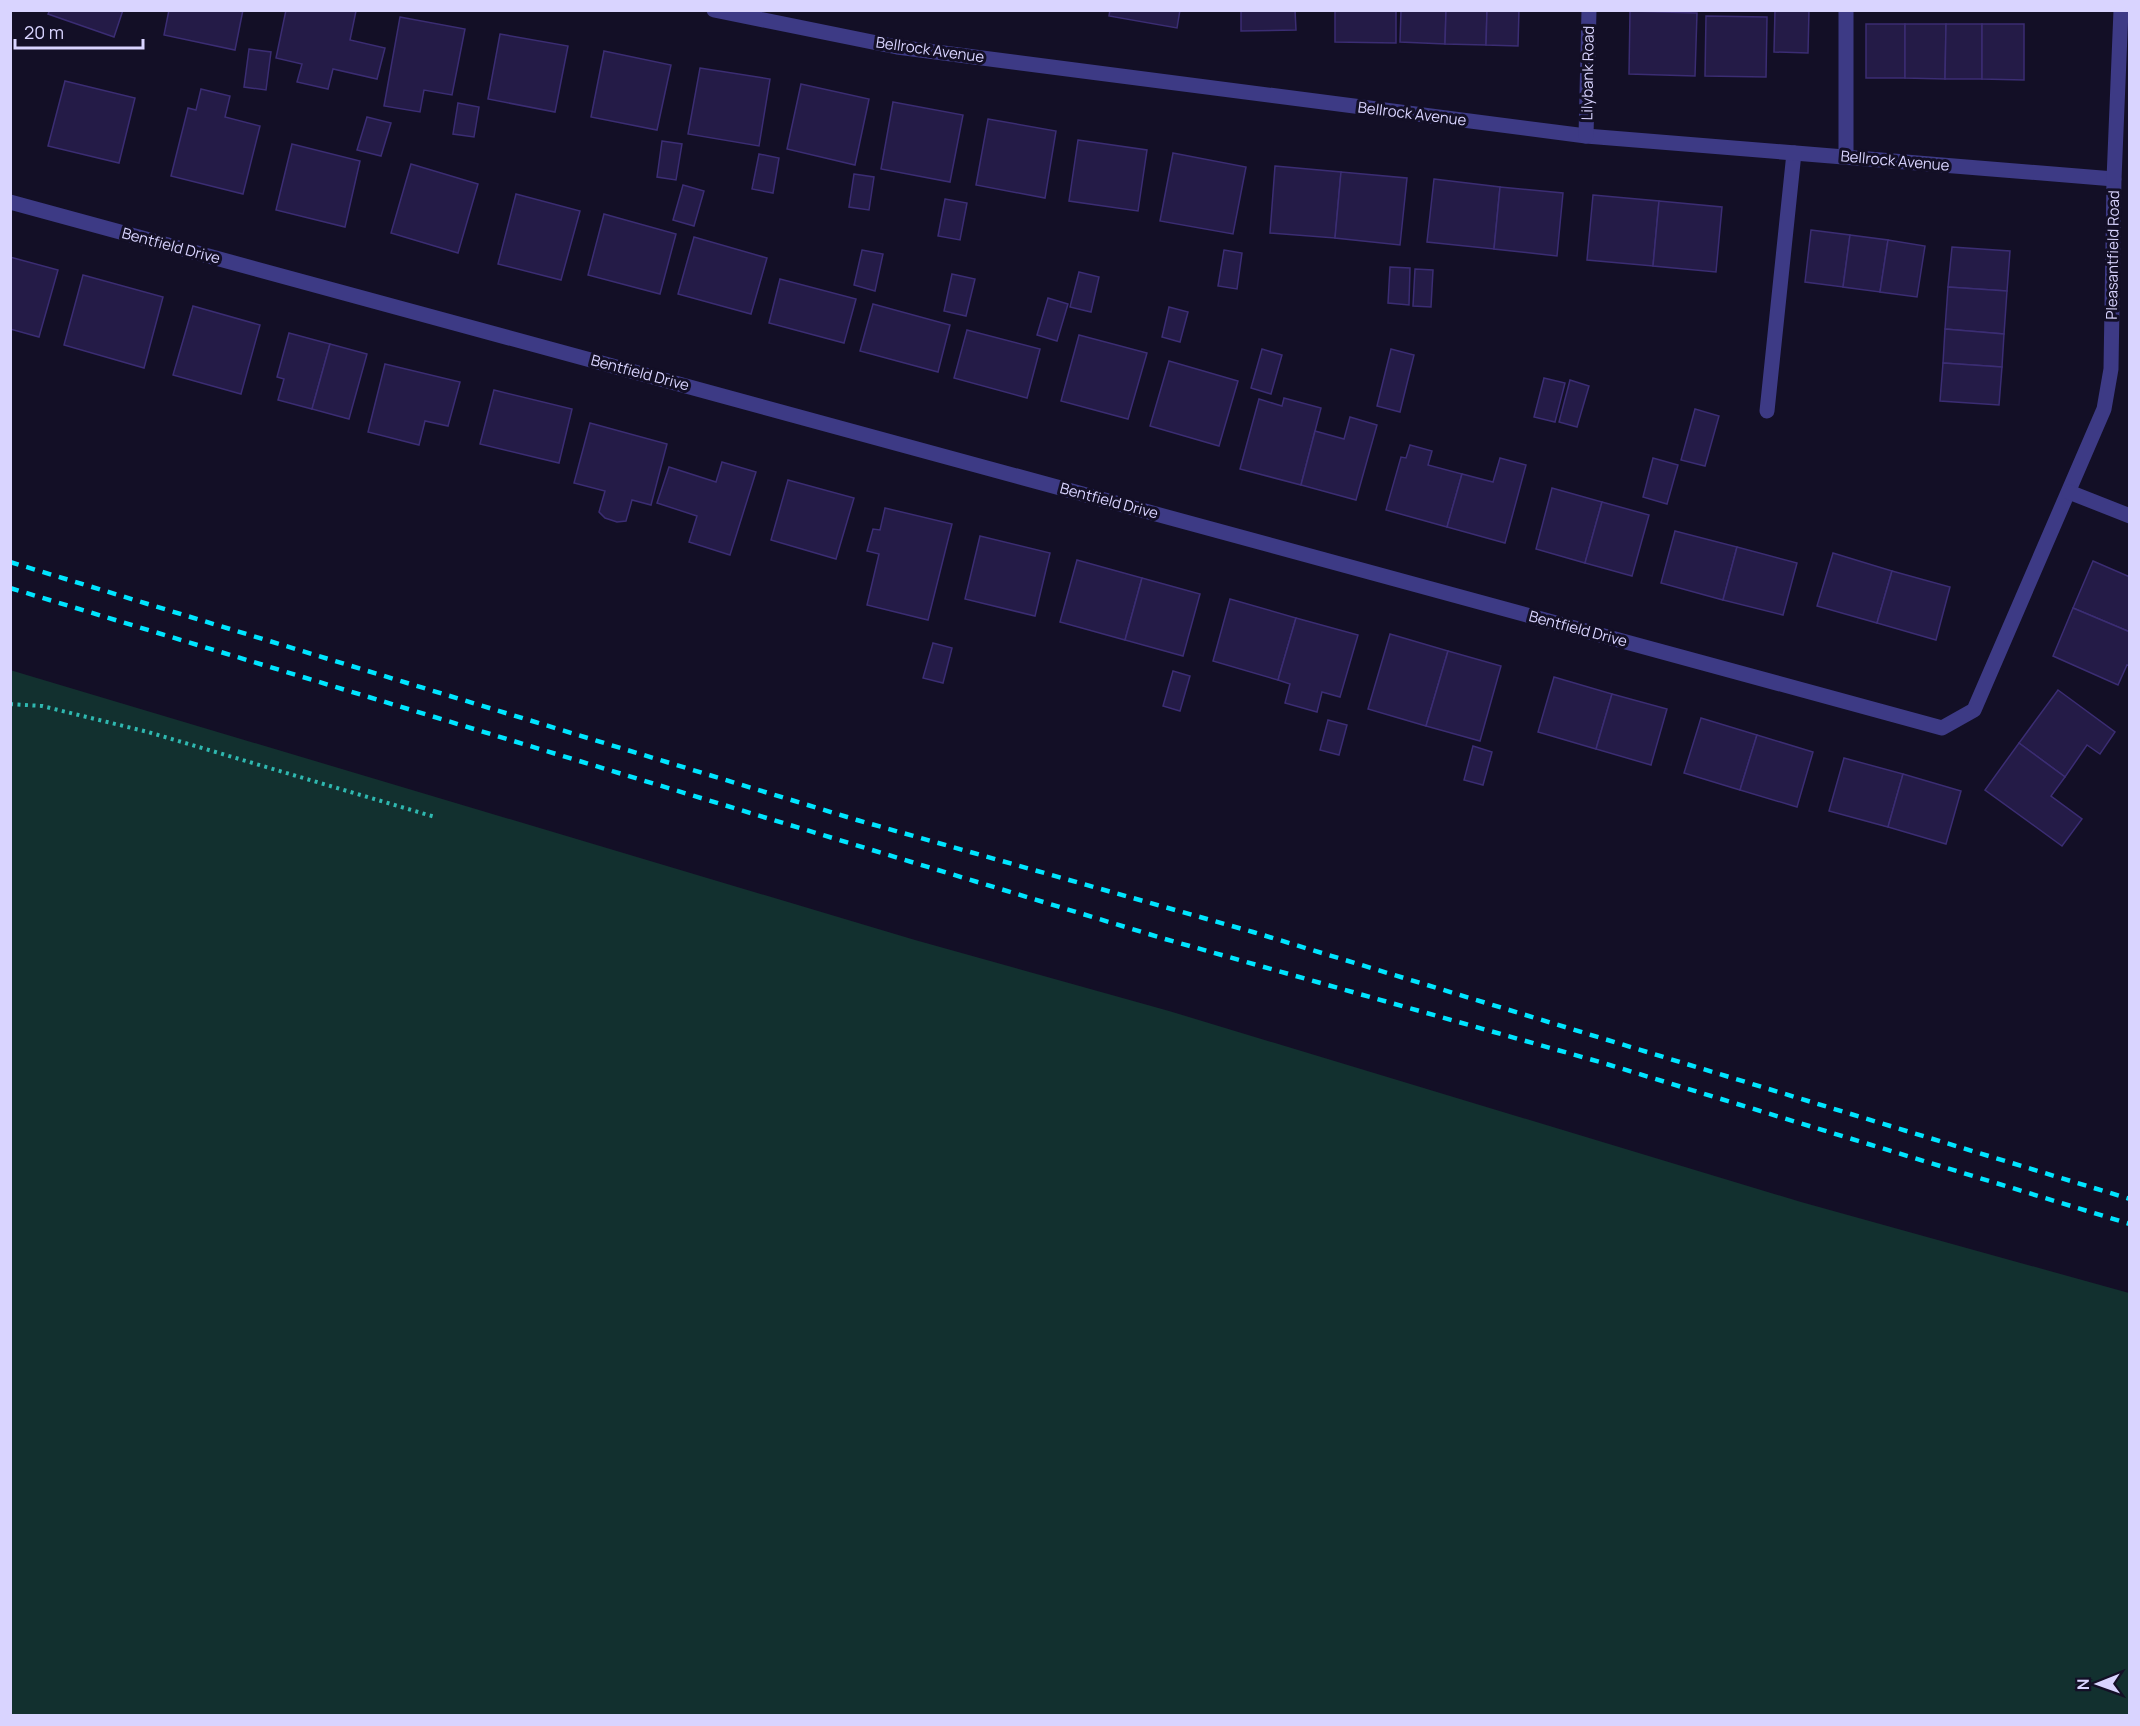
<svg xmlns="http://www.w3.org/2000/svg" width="2140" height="1726" font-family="Manrope,sans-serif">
<rect width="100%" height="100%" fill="#130f26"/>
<path fill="#12302f" d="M10,670L915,940L1169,1011L1801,1202L2129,1293V1715H11Z"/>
<g fill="#241b47" stroke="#3b2d73" stroke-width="1.5">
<path d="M50,10H123L114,37L48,14Z"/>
<path d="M169,10H243L235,50L164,35Z"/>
<path d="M286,10L356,11L350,40L385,48L377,79L333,69L328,89L297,82L302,64L276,58Z"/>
<path d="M1110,10H1180L1177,28L1109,16Z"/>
<path d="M1241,10H1295L1296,30L1241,31Z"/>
<path d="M1335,10H1396V43L1335,42Z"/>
<path d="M1401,10H1446L1445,44L1400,42Z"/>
<path d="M1446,10H1487L1486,45L1445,44Z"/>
<path d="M1487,10H1519L1518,46L1486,45Z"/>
<path d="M1775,10H1809L1808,53L1774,52Z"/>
<path d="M1630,11L1697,13L1695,76L1629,74Z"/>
<path d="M1706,16L1767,17L1766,77L1705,76Z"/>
<path d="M400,17L465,29L452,95L424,90L420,112L384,106Z"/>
<rect x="1866" y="24" width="39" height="54"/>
<path d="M1905,24H1946L1945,79L1905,78Z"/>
<path d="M1946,24H1982V79H1945Z"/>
<path d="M1982,24H2024V80L1982,79Z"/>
<path d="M500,34L568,46L555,112L488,99Z"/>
<path d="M249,49L271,52L266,90L244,87Z"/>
<path d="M604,51L671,65L657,130L591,117Z"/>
<path d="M700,68L770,79L759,146L688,134Z"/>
<path d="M65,81L135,98L119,163L48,146Z"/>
<path d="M801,84L869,99L855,165L787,149Z"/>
<path d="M201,89L230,96L225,117L260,126L243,194L171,176L188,108L196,110Z"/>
<path d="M893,102L963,115L950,182L881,169Z"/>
<path d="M458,103L479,107L474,137L453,134Z"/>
<path d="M367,117L391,123L381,156L357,150Z"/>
<path d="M988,119L1056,131L1045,198L976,185Z"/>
<path d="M1078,140L1147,150L1138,211L1069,201Z"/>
<path d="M662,141L682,144L676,180L657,177Z"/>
<path d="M292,144L360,161L345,227L276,210Z"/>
<path d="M1173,153L1246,167L1233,234L1160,221Z"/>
<path d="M759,154L779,158L773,193L752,189Z"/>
<path d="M411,164L478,184L458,253L391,233Z"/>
<path d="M1275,166L1341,172L1335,238L1270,233Z"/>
<path d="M1341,172L1407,178L1400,245L1335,238Z"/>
<path d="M854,174L874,177L869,210L849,207Z"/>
<path d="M1434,179L1500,187L1494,249L1427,242Z"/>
<path d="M683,185L704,191L694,226L673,220Z"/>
<path d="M1500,187L1563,193L1557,256L1494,249Z"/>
<path d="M516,194L580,211L561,280L498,264Z"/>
<path d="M1593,195L1659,201L1653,266L1587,260Z"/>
<path d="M945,199L967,203L960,240L938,236Z"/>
<path d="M1659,201L1722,207L1716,272L1653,266Z"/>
<path d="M604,214L676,234L660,294L588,275Z"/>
<path d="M1811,230L1850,235L1843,287L1805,282Z"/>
<path d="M1850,235L1888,240L1880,292L1843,287Z"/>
<path d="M694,237L767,258L751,314L678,294Z"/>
<path d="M1888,240L1925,246L1917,297L1880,292Z"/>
<path d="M1952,247L2010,251L2007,291L1948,287Z"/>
<path d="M862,250L883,254L875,291L854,285Z"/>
<path d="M1224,250L1242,253L1237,289L1218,286Z"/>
<path d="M10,257L58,270L39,337L10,329Z"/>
<path d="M1390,267L1410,268L1409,305L1388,303Z"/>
<path d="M1415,269L1433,270L1431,307L1413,306Z"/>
<path d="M1079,272L1099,277L1091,312L1070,307Z"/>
<path d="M952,274L975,279L966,316L944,311Z"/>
<path d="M83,275L163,297L144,368L64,345Z"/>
<path d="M780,279L856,299L844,343L769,323Z"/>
<path d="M1948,287L2007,291L2004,334L1945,329Z"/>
<path d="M1048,298L1068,304L1057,341L1037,335Z"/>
<path d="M873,304L950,325L938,372L860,351Z"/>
<path d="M193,306L260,325L241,394L173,375Z"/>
<path d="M1169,307L1188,312L1180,342L1162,337Z"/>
<path d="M1945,329L2004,334L2002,367L1943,363Z"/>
<path d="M967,330L1040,349L1027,398L954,378Z"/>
<path d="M289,333L330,344L312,409L278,400L284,379L277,377Z"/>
<path d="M1079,335L1147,353L1128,419L1061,401Z"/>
<path d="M330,344L367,354L349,419L312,409Z"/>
<path d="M1262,349L1282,355L1271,394L1251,388Z"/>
<path d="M1391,349L1414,355L1400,412L1377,406Z"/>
<path d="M1169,361L1238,381L1219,446L1150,426Z"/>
<path d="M1943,363L2002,367L1999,405L1940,401Z"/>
<path d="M385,364L460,382L448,426L425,421L419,445L368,432Z"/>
<path d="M1544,378L1565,383L1555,422L1534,417Z"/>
<path d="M1570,380L1589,386L1577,427L1559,422Z"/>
<path d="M494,390L572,409L559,463L480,444Z"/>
<path d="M1284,398L1321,408L1301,485L1240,469L1259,399L1282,406Z"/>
<path d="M1695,409L1719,416L1705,466L1681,460Z"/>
<path d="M1350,417L1377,425L1356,500L1301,485L1315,431L1344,439Z"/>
<path d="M590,423L667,444L651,505L632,500L626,521L617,522L605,518L599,512L605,491L574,483Z"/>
<path d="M1410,445L1432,451L1428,465L1462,474L1447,527L1386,510L1401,457L1406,458Z"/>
<path d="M1500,458L1526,465L1505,543L1447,527L1462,474L1493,482Z"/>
<path d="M1653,458L1678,465L1667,504L1643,497Z"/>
<path d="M722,462L756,472L730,555L689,542L697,516L657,503L669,467L716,482Z"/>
<path d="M788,480L854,498L836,559L771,540Z"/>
<path d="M1552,488L1602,502L1585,563L1536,549Z"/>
<path d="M1602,502L1649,515L1632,576L1585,563Z"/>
<path d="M885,508L952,524L928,620L867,605L879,554L867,551L873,529L880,530Z"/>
<path d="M1675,531L1737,547L1723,600L1661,583Z"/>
<path d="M980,536L1050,553L1035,616L965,599Z"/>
<path d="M1737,547L1797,563L1783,615L1723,600Z"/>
<path d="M1833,553L1892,571L1877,623L1817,606Z"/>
<path d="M1077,560L1142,578L1125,640L1060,622Z"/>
<path d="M2093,561L2130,577V632L2073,608Z"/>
<path d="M1892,571L1950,587L1936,640L1877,623Z"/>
<path d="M1142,578L1200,594L1183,656L1125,640Z"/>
<path d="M1230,599L1296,618L1278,680L1213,661Z"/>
<path d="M2073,608L2130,632V666L2127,665L2118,685L2053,656Z"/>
<path d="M1296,618L1358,635L1340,697L1322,692L1317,712L1285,703L1290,684L1278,680Z"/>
<path d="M1390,634L1448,651L1426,726L1368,709Z"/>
<path d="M933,643L952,648L943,683L923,678Z"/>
<path d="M1448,651L1501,666L1480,741L1426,726Z"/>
<path d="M1173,671L1190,676L1180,711L1163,706Z"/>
<path d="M1554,677L1612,694L1596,749L1538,732Z"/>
<path d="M2058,690L2115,732L2100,754L2087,745L2065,777L2019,743Z"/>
<path d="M1612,694L1667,709L1651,765L1596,749Z"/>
<path d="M1701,718L1757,735L1740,790L1684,773Z"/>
<path d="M1328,720L1347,725L1339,755L1320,750Z"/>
<path d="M1757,735L1813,752L1797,807L1740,790Z"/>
<path d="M2019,743L2065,777L2051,796L2082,819L2062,846L1985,790Z"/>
<path d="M1473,746L1492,752L1483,785L1464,780Z"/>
<path d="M1844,758L1903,774L1888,827L1829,811Z"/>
<path d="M1903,774L1961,791L1946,844L1888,827Z"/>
</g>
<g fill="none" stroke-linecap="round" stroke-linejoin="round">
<path stroke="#2fb8b0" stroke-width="4" stroke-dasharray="3 4.5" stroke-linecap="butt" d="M10,704L42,706L148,732L435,817"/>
<g stroke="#3d3a85" stroke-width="15">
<path d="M1846,157V10"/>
<path d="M1767,411L1794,153"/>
</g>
<g stroke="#3d3a85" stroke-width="15">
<path d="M714,10L897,47L1586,136L2114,179"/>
<path d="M1586,136L1589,10"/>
<path d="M10,202L1942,728L1974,710L2104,409L2111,369L2114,179L2121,10"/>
<path d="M2069,492L2130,516"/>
</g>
<g stroke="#00e5ff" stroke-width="4.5" stroke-dasharray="9 8" stroke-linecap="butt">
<path d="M10,562L857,820L1253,932L2130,1199"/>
<path d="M10,588L1165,939L1600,1062L2130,1224"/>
</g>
</g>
<g text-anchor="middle" stroke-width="6" stroke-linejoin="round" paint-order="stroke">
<g font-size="15" fill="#d9d4ff" stroke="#130f26">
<text transform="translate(930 50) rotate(8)" y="5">Bellrock Avenue</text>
<text transform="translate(1588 73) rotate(-89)" y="5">Lilybank Road</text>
<text transform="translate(1412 114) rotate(7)" y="5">Bellrock Avenue</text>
<text transform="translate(1895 161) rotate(5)" y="5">Bellrock Avenue</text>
<text transform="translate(171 246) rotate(15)" y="5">Bentfield Drive</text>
<text transform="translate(2113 255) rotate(-89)" y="5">Pleasantfield Road</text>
<text transform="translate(640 373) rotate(15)" y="5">Bentfield Drive</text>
<text transform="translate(1109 501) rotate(15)" y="5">Bentfield Drive</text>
<text transform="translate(1578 629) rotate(15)" y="5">Bentfield Drive</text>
</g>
</g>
<rect width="2140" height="1726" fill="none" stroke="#d9d4ff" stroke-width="24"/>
<g transform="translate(2098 1684) rotate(269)" stroke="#130f26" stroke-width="4.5" paint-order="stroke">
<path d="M0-4.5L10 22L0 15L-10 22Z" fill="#d9d4ff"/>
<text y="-9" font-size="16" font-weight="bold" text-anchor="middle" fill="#d9d4ff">N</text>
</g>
<path d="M15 39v9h128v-9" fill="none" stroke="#d9d4ff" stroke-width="3"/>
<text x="24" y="39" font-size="18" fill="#d9d4ff" stroke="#130f26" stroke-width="4.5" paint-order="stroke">20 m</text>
</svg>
